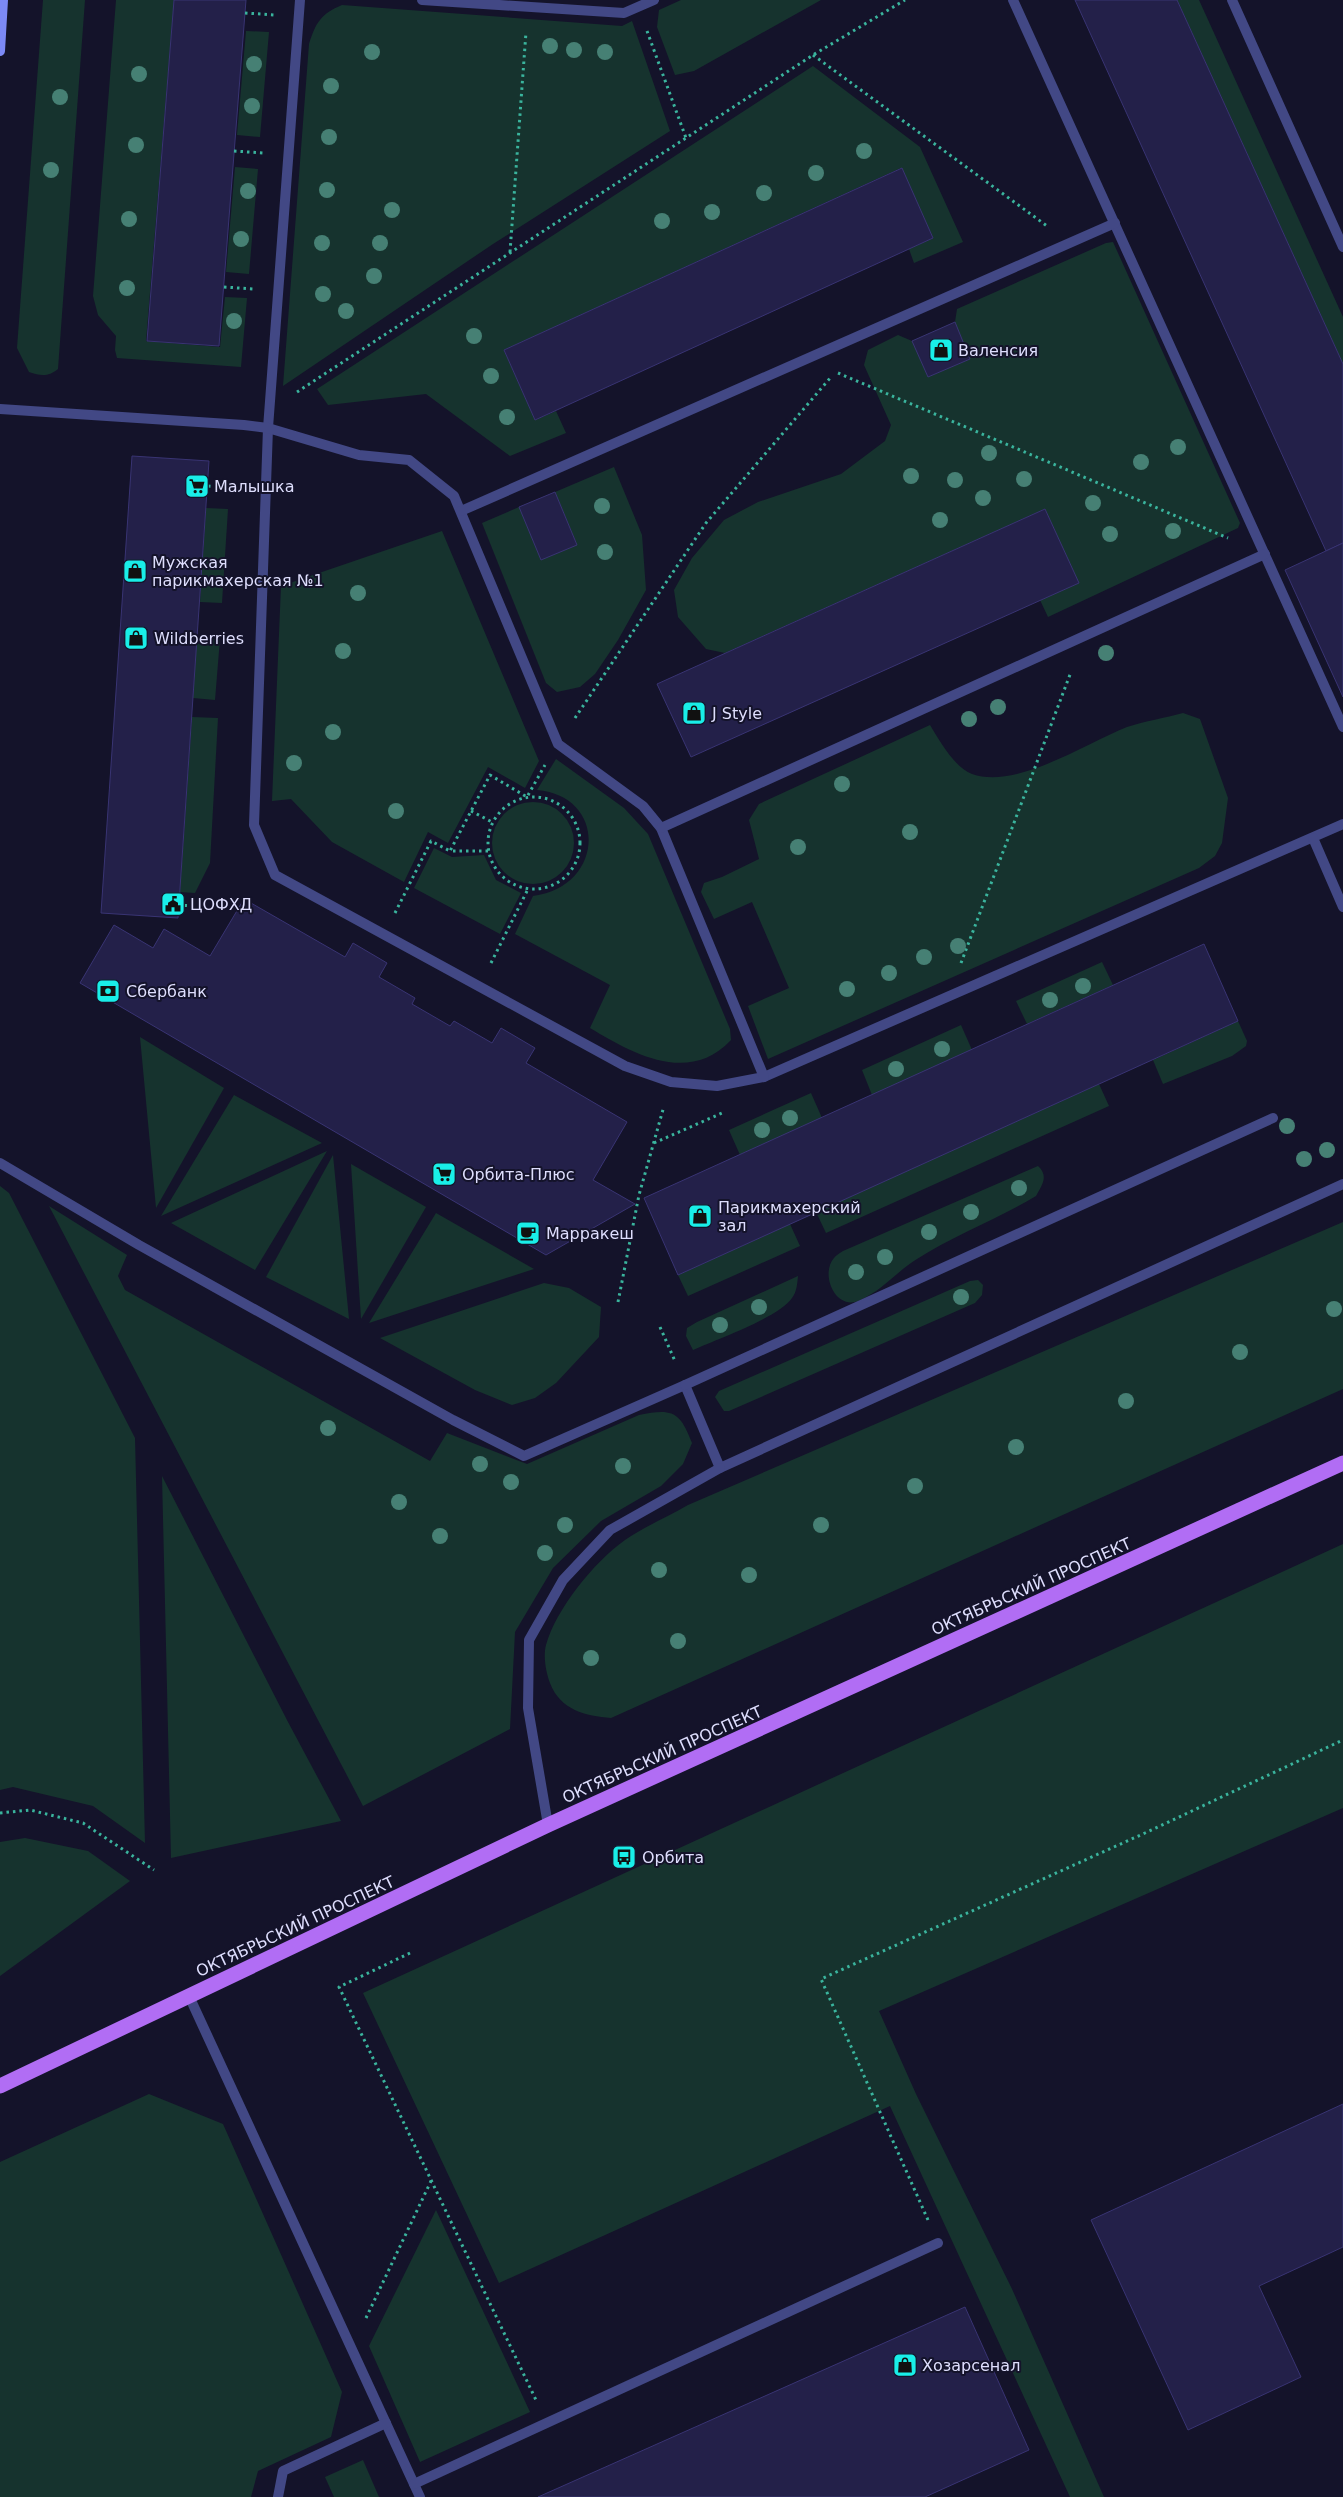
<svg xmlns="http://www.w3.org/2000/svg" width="1343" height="2497" font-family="'DejaVu Sans',sans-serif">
<rect width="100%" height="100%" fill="#14132a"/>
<g fill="#16332e">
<path d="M43,0H85L58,369C48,377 41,376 29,372L17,348Z"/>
<path d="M116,0H174L146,341L220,347L225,297L247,298L241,367L117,358L115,350L116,336L98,315L93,296Z"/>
<path d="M681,0H821L694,71L675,75L657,27L659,10Z"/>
<path d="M1177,0H1199L1343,317V364Z"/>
<path d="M342,5L622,26L632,21L670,131L493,244L283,386L309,44C316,22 321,14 342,5Z"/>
<path d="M246,31L269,32L260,137L237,135Z"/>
<path d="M813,66L920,147L963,242L914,263L909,249L933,238L901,168L504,350L535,420L556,411L566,433L510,456L426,394L328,405L317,389Z"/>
<path d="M235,167L258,169L249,274L226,272Z"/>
<path d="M1113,242L1240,523L1238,528L1048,617L1040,600L1078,583L1045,509L725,653L706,649L678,617L674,590L692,558L724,520L758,502L841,474L885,441L891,425L864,365L868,350L898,335L912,341L955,322L957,309L1106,243Z"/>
<path d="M614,467L642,535L646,590L618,640L595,674L580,687L557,692L546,683L482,523L519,507L577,545L555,492Z"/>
<path d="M206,508L228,509L222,603L200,602Z"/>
<path d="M442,531L539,761L525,788L488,767L448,843L428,832L404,882L332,842L291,799L272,801L281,586Z"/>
<path d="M197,638L220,639L215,700L193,698Z"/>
<path d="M1183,713L1200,719L1228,798L1222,843L1215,856L1199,868L768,1059L748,1006L789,988L752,902L714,919L701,892L704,883L722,877L759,859L749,820L759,804L930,725C939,740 955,768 972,774C1016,790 1086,743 1127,727C1145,721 1165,718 1183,713Z"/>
<path d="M192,717L218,718L210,863L195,893L180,892Z"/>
<path d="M556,759L624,808L648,834L730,1029L731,1040C689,1085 633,1054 590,1028L610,985L515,934L533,896C605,887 608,796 537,790Z"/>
<circle cx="533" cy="843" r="41"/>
<path d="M434,848L452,857L484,855L496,880L521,893L500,934L414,888Z"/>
<path d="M1102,962L1113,985L1027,1024L1016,1001Z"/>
<path d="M1238,1021L1247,1041L1246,1046L1232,1056L1163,1084L1153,1060Z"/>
<path d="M961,1025L972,1050L872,1095L862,1070Z"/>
<path d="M140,1037L224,1088L156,1208Z"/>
<path d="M1099,1084L1109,1106L826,1233L816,1212Z"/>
<path d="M811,1093L822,1118L740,1155L729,1130Z"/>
<path d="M234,1095L322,1143L161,1216Z"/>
<path d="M327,1151L255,1270L171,1223Z"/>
<path d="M333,1155L349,1319L266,1277Z"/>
<path d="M351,1164L426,1207L361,1319Z"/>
<path d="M1038,1166C1049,1176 1042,1185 1036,1196C998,1219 954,1235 917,1259C896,1272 882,1291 858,1301C835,1310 820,1274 834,1258C836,1255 840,1253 843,1251Z"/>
<path d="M0,1186L9,1193L135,1438L145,1843L93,1806L13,1787L0,1790Z"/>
<path d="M49,1206L127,1255L118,1276L125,1290L430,1461L447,1433L527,1464L639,1415C672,1408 680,1411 692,1443L683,1464L661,1486L601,1521L553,1568L515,1632L510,1729L363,1806Z"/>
<path d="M436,1213L534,1269L369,1323Z"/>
<path d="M1343,1222V1389L611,1718C586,1716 560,1710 550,1683C546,1672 543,1657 546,1645C556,1609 594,1562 625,1540C644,1527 667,1517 688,1505Z"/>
<path d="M790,1224L800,1246L688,1296L678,1275Z"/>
<path d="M798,1276C797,1285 797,1291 792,1298C778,1318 717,1339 693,1350L686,1336L687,1328L697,1322Z"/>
<path d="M978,1280L983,1285L982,1295L975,1303L729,1411H724L715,1397L719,1391L970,1281Z"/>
<path d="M544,1283L569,1288L601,1307L599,1337L556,1383L535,1398L512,1405L475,1390L380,1338Z"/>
<path d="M162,1476L288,1722L341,1821L171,1858Z"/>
<path d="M1343,1544V1808L879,2011L916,2094L1012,2289L1104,2497H1070L890,2106L499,2283L363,1993Z"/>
<path d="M25,1838L88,1851L130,1881L0,1976V1842Z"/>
<path d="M149,2094L223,2124L342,2392L331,2437L258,2471L251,2497H0V2162Z"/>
<path d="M436,2210L530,2412L420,2462L369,2346Z"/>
<path d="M363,2460L379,2497H334L325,2477Z"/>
</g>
<g fill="#232049" stroke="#393473">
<path d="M174,0H246L219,346L147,341Z"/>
<path d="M1075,0H1177L1343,364V543L1326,551Z"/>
<path d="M902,168L933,238L535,420L504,350Z"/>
<path d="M955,322L970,359L928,377L912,341Z"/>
<path d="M132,456L209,461L178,918L101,913Z"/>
<path d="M555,492L577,545L541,560L519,507Z"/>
<path d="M1045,509L1079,583L691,757L657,684Z"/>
<path d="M1343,543V697L1285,570Z"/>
<path d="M244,899L345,957L353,943L387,963L379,977L415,998L412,1004L450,1026L454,1021L492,1043L501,1028L535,1048L526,1063L627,1122L593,1180L635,1204L546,1255L80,983L114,925L153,948L164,929L210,956Z"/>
<path d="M1204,944L1238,1021L678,1275L644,1198Z"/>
<path d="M1343,2104V2247L1259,2286L1301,2377L1188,2430L1091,2220Z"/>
<path d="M965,2307L1029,2450L925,2497H538Z"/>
</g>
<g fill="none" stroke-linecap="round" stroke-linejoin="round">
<g stroke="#3ab49d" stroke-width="3" stroke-dasharray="2.5 4" stroke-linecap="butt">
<path d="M245,13L275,15"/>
<path d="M647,31L686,138"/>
<path d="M813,55L1047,226"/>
<path d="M234,151L263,153"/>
<path d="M510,252L526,32"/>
<path d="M224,287L253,289"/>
<path d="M838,373L1228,538"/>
<path d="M297,392L813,55L905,0"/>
<path d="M208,486L240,488"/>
<path d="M575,718L706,523L831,377"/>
<circle cx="534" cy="843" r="46"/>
<path d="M471,811L492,822"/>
<path d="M488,851H450L490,775L527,797L545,765"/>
<path d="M178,905L207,907"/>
<path d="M395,913L431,841L450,851"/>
<path d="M491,963L528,889"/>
<path d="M961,963L1071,672"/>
<path d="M654,1143L722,1113"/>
<path d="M618,1302L639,1195L664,1106"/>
<path d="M660,1327L675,1361"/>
<path d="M0,1813L30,1810L83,1823L154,1870"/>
<path d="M410,1953L339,1987L536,2400"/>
<path d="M928,2220L821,1979L1145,1833L1343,1740"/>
<path d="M366,2318L431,2181"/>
</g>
<g stroke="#424885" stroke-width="10">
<path d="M300,0L268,428L254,825L275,875L625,1066L671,1082L717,1086L764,1077L1343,824"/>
<path d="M422,0L624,13L654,0"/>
<path d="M1013,0L1343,727"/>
<path d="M1232,0L1343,247"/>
<path d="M0,409L244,425L268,428L359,455L409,460L454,496L558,744L643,806L661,828L764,1077"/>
<path d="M461,511L1115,223"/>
<path d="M661,828L1265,554"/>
<path d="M1313,838L1343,907"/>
<path d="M0,1163L139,1245L453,1420L524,1456L685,1385L720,1468L1343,1184"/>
<path d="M685,1385L1273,1118"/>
<path d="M548,1825L528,1708L529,1640L563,1580L610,1530L720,1468"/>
<path d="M189,1996L420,2497"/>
<path d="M414,2484L938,2243"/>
<path d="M278,2497L283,2471L386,2423"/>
</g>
<path stroke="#7c89f5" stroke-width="10" d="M0,51L3,0"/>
<path stroke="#b16df4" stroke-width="15" d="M0,2086L548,1825L1343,1463"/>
</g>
<g fill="#468074">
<circle cx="550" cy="46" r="8"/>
<circle cx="574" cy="50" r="8"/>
<circle cx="372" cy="52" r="8"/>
<circle cx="605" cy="52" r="8"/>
<circle cx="254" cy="64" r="8"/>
<circle cx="139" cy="74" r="8"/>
<circle cx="331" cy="86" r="8"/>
<circle cx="60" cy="97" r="8"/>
<circle cx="252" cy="106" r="8"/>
<circle cx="329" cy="137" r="8"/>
<circle cx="136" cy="145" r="8"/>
<circle cx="864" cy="151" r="8"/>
<circle cx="51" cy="170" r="8"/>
<circle cx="816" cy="173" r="8"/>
<circle cx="327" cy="190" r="8"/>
<circle cx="248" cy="191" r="8"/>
<circle cx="764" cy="193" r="8"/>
<circle cx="392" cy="210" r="8"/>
<circle cx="712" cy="212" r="8"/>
<circle cx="129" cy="219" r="8"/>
<circle cx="662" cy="221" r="8"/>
<circle cx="241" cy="239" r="8"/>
<circle cx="322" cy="243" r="8"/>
<circle cx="380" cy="243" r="8"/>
<circle cx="374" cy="276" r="8"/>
<circle cx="127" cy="288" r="8"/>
<circle cx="323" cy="294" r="8"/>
<circle cx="346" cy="311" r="8"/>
<circle cx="234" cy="321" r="8"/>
<circle cx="474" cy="336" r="8"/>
<circle cx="491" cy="376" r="8"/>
<circle cx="507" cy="417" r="8"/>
<circle cx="1178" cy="447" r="8"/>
<circle cx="989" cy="453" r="8"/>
<circle cx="1141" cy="462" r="8"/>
<circle cx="911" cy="476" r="8"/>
<circle cx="1024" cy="479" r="8"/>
<circle cx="955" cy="480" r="8"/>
<circle cx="983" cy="498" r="8"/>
<circle cx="1093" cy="503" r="8"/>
<circle cx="602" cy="506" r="8"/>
<circle cx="940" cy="520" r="8"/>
<circle cx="1173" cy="531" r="8"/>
<circle cx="1110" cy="534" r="8"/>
<circle cx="605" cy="552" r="8"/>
<circle cx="358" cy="593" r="8"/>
<circle cx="343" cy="651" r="8"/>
<circle cx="1106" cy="653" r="8"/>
<circle cx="998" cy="707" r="8"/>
<circle cx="969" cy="719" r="8"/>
<circle cx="333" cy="732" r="8"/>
<circle cx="294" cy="763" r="8"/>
<circle cx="842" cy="784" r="8"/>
<circle cx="396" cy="811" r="8"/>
<circle cx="910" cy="832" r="8"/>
<circle cx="798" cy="847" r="8"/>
<circle cx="958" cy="946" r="8"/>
<circle cx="924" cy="957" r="8"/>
<circle cx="889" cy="973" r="8"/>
<circle cx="1083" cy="986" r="8"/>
<circle cx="847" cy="989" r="8"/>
<circle cx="1050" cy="1000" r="8"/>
<circle cx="942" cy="1049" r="8"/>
<circle cx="896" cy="1069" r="8"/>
<circle cx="790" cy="1118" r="8"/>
<circle cx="1287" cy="1126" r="8"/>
<circle cx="762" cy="1130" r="8"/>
<circle cx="1327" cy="1150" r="8"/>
<circle cx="1304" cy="1159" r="8"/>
<circle cx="1019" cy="1188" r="8"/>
<circle cx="971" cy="1212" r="8"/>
<circle cx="929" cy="1232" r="8"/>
<circle cx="885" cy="1257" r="8"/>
<circle cx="856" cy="1272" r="8"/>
<circle cx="961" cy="1297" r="8"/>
<circle cx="759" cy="1307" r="8"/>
<circle cx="1334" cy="1309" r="8"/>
<circle cx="720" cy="1325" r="8"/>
<circle cx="1240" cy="1352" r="8"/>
<circle cx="1126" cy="1401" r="8"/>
<circle cx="328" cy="1428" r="8"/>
<circle cx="1016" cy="1447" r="8"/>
<circle cx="480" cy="1464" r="8"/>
<circle cx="623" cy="1466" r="8"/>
<circle cx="511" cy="1482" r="8"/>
<circle cx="915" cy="1486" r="8"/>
<circle cx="399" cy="1502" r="8"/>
<circle cx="565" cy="1525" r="8"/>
<circle cx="821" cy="1525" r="8"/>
<circle cx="440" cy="1536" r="8"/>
<circle cx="545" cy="1553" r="8"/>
<circle cx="659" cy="1570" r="8"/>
<circle cx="749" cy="1575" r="8"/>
<circle cx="678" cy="1641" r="8"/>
<circle cx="591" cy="1658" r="8"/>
</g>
<defs>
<g id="shop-square" transform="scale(1.25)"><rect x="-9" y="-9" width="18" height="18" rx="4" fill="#19eee8" stroke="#14132a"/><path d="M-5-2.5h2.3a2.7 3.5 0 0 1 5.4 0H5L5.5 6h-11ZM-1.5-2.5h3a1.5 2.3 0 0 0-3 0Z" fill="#111"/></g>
<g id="supermarket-square" transform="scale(1.25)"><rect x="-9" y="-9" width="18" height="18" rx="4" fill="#19eee8" stroke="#14132a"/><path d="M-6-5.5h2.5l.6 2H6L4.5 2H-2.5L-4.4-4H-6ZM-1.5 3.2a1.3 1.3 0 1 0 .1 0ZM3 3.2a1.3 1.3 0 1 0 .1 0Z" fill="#111"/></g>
<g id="civic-square" transform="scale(1.25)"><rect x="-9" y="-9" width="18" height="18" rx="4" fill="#19eee8" stroke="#14132a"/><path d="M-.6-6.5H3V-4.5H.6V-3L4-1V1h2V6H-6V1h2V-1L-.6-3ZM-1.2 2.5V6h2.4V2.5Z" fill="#111"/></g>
<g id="bank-square" transform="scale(1.25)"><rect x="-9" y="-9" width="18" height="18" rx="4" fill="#19eee8" stroke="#14132a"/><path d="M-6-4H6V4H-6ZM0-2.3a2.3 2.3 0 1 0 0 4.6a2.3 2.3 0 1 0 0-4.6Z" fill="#111"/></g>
<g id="cafe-square" transform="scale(1.25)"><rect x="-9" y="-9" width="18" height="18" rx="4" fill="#19eee8" stroke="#14132a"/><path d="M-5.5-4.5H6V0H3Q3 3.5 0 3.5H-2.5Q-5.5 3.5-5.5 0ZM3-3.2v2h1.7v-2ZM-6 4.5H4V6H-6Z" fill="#111"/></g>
<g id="bus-square" transform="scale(1.25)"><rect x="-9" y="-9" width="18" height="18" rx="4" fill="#19eee8" stroke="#14132a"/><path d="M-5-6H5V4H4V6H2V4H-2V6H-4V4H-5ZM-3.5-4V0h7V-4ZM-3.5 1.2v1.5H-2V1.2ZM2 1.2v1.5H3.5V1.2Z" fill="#111"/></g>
</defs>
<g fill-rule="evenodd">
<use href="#shop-square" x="941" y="350"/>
<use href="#supermarket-square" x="197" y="486"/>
<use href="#shop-square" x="135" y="571"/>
<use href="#shop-square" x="136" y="638"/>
<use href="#shop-square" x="694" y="713"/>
<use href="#civic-square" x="173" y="904"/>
<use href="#bank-square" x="108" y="991"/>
<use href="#supermarket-square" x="444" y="1174"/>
<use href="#shop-square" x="700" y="1216"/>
<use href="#cafe-square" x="528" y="1233"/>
<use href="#bus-square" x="624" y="1857"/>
<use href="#shop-square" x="905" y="2365"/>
</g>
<g text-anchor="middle" stroke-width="4" stroke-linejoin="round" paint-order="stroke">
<g font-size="16" fill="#dedefd" stroke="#14132a" text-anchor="start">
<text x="958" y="356">Валенсия</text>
<text x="214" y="492">Малышка</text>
<text x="152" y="568">Мужская<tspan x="152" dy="18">парикмахерская №1</tspan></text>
<text x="154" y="644">Wildberries</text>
<text x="712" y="719">J Style</text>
<text x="190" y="910">ЦОФХД</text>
<text x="126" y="997">Сбербанк</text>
<text x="462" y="1180">Орбита-Плюс</text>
<text x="718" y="1213">Парикмахерский<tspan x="718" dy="18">зал</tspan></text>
<text x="546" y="1239">Марракеш</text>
<text x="642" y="1863">Орбита</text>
<text x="922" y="2371">Хозарсенал</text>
</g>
<g font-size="16" fill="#dedefd" stroke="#14132a">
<text transform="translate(1031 1586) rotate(-24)" y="6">ОКТЯБРЬСКИЙ ПРОСПЕКТ</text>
<text transform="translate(662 1754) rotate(-24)" y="6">ОКТЯБРЬСКИЙ ПРОСПЕКТ</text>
<text transform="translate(295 1926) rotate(-25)" y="6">ОКТЯБРЬСКИЙ ПРОСПЕКТ</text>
</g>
</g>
</svg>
